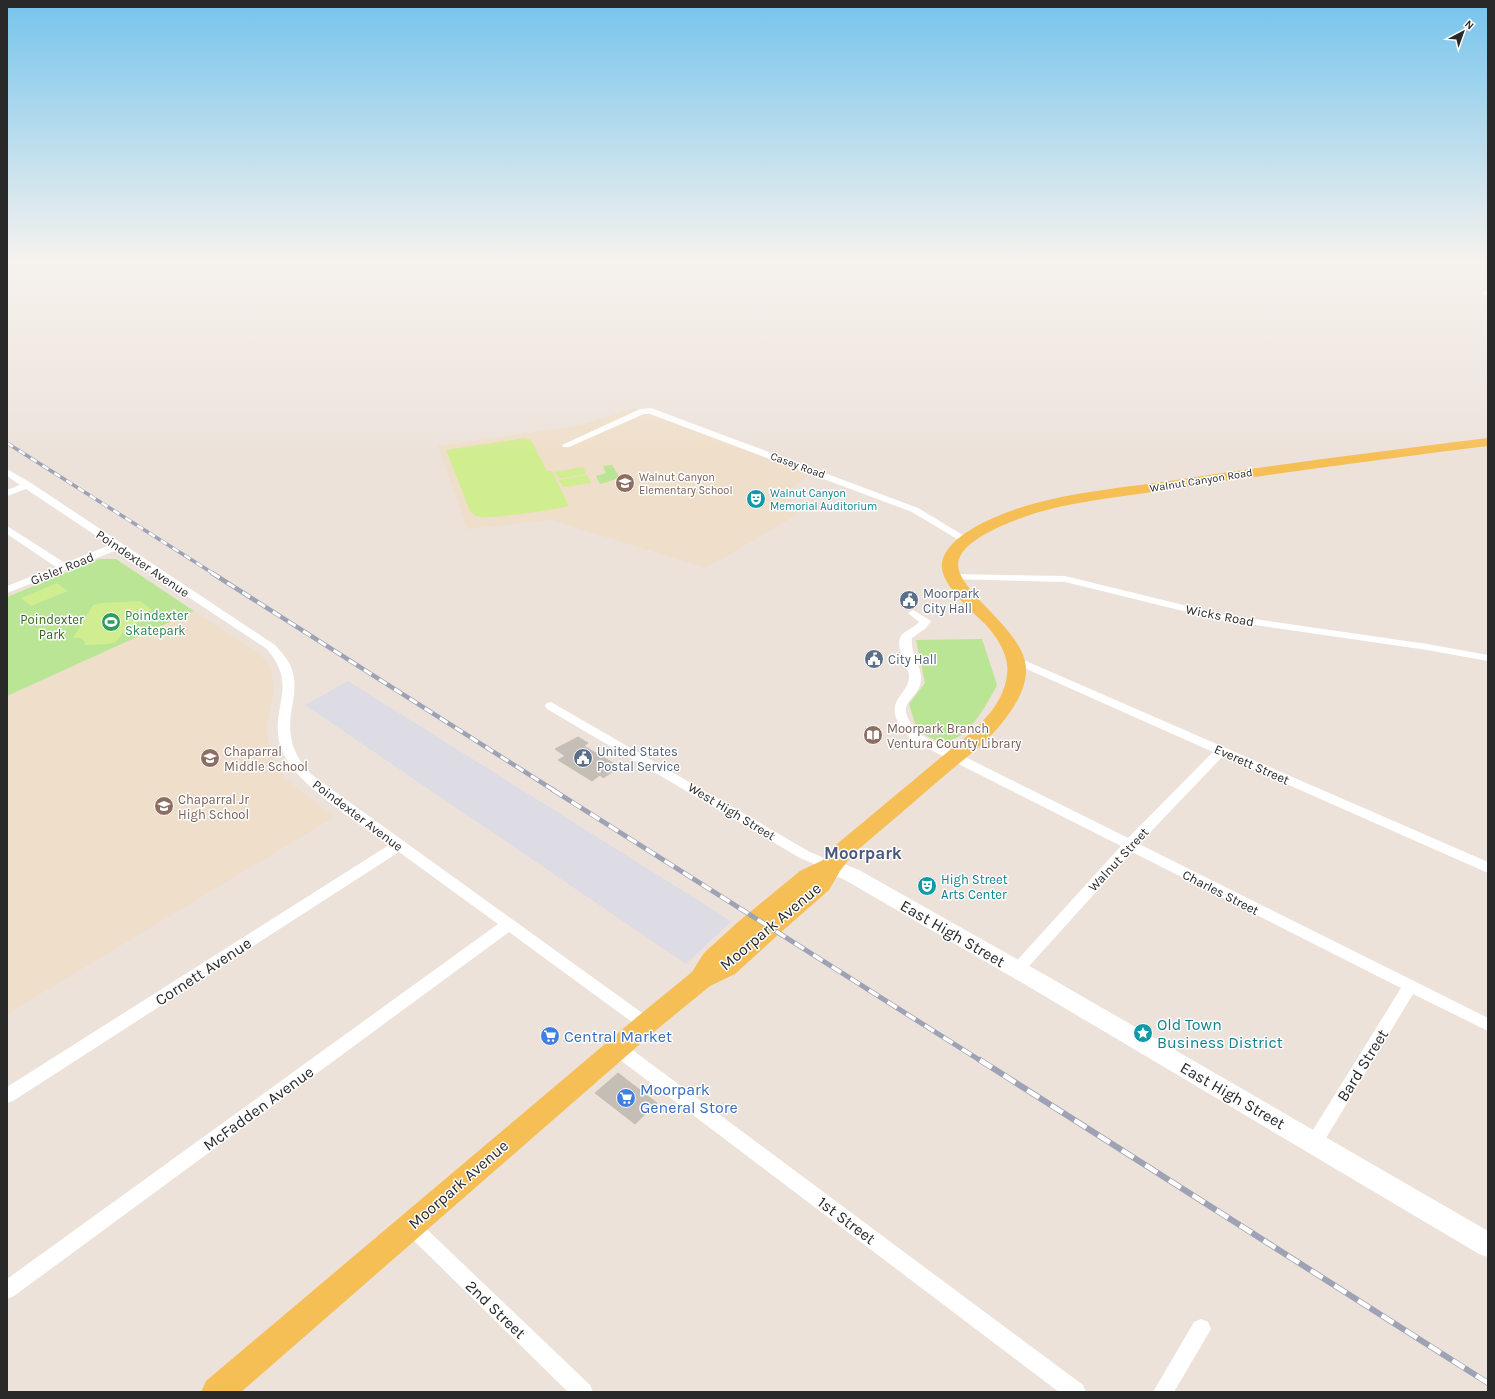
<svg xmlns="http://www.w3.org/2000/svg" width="1495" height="1399" font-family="Karla,sans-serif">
<rect width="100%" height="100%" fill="#ece2da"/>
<path fill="#dddbe4" d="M348,681L605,842L731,921L686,964L305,705Z"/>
<g fill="#efdec9">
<path d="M635,408L809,475L788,491L798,514L706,568L551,520L467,529L438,446L582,425Z"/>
<path d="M194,611L259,653L265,660L271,671L274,691L266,729L271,753L285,778L334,817L7,1014V696Z"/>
</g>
<g fill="#b9e594">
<path d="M612,465L620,478L600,484L596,476L606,473L603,466Z"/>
<path d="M99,559H116L194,611L7,696V597Z"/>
<path d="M982,639L997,685C987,704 967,742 943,742C935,742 924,733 917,730L909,704L925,683L916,640Z"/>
</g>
<g fill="#d0ed8f">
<path d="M524,438L531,440L547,471H552L569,506C561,509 489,519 480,517C475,516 473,514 470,511L446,450Z"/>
<path d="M583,467L586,474L559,479L555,472Z"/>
<path d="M587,475L591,483L563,487L559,480Z"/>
<path d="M57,583L68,591L31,606L21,598Z"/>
<path d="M140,601L152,610L144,614L146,617L142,621L127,627L116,642L108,644L84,645L85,642L81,638H73L93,605L103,603Z"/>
</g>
<g fill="#c4beb6" stroke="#c7beb4">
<path d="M578,737L588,743L584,746L615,764L607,770L612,772L603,778L600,775L592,781L558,760L565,756L555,749Z"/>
<path d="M618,1073L657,1103L635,1124L595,1093Z"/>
</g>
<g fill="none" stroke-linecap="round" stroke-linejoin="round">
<g fill="#fff" fill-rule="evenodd">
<rect x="1483" y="291" width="5" height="4"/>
<path d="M651,408L918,508L971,540L970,542H962L912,512L650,414H644L569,447H563L562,445L640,409Z"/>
<path d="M7,469L31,483L275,645C282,653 291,662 293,673C296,685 294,696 292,707C287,736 292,754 312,775L652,1020L654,1024L652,1028L646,1030L640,1028L509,932L14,1296L7,1299V1279L498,924L399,852L13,1101L7,1103V1087L389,845C359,823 289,781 280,745C270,705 299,688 267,649L117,550L7,593V586L56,567L7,534V526L65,563L110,545L26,489L7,496V490L20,485L7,476Z"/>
<path d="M953,574L1065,576L1220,614L1427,644L1488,655V661L1427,650L1220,620L1065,582L949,579L948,577L949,575Z"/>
<path d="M913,610L931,621L926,628L912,638C910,653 921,664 921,678C921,703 887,700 921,735L1128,838L1213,752L1011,662L1009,660L1011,658H1019L1488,862V873L1223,756L1139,844L1488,1018V1031L1413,994L1320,1148L1314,1151L1308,1148L1305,1143L1308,1138L1401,988L1132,852L1022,974L1017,976L1012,974L1009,970L1012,966L1121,846L913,741C900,728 887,712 900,696C905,689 909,685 909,676C908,664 896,650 900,638C902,631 915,628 919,622L908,613Z"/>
<path d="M551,702L810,852L836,863L838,866L836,869L831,871L800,858L547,709L545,706L547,703Z"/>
<path d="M617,1041L623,1043L1083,1385L1086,1392H1059L611,1053L609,1048L611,1043Z"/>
<path d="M410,1217L416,1219L590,1385L593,1392H568L404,1231L401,1225L404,1219Z"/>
<path d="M1201,1319L1208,1322L1211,1329L1174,1392H1153L1194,1322Z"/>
</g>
<path fill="#fff" fill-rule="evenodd" d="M831,859L859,870L1047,976L1488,1231V1257L1479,1254L1031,988L845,880L824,871L821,866L824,861Z"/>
<path fill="#f6bf56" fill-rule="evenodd" d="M1488,438V446C1383,459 1278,473 1174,489C1129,496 1082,500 1039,512C1017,519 967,536 959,559C949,588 1024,627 1026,668C1027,688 1014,708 1002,723C987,742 968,756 950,771C917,799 885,827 853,854L840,871L829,890L779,934L735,974L710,986L655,1031L241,1392H201L206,1381L637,1017L692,972L704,953L738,922L800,871L823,860L837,844C869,817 901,791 933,764C952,748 973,733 990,713C998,703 1006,688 1007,675C1010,656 997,637 985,624C972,611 939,584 942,563C946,536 993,517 1016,509C1067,492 1122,488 1176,480C1279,464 1384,451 1488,438Z"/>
<g stroke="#9da3b4" stroke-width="3.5">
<path id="rail-far3" d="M7,443L214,574"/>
</g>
<g stroke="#9da3b4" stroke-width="4.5">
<path id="rail-far2" d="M212,573L555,791"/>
</g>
<g stroke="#9da3b4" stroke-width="5">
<path id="rail-far1" d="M553,790L981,1061"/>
</g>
<g stroke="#9da3b4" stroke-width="6">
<path id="rail" d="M980,1060L1488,1383"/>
</g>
<use href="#rail-far3" stroke="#fff" stroke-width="2.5" stroke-dasharray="7" stroke-linecap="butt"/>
<use href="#rail-far2" stroke="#fff" stroke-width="3" stroke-dasharray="9" stroke-linecap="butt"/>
<use href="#rail-far1" stroke="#fff" stroke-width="3.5" stroke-dasharray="11" stroke-linecap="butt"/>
<use href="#rail" stroke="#fff" stroke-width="4.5" stroke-dasharray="14" stroke-linecap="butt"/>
</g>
<linearGradient id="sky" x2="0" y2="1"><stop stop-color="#75c4ec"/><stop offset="0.57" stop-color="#f6f2ee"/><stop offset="1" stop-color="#f6f2ee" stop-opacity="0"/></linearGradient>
<rect width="1495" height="457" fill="url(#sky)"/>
<defs>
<g id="school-disc" transform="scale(1)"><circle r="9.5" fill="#8d6e63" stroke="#fff"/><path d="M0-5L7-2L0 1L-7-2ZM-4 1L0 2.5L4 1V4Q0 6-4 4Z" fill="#fff"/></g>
<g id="theatre-disc" transform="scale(1)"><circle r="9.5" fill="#0f9aa8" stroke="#fff"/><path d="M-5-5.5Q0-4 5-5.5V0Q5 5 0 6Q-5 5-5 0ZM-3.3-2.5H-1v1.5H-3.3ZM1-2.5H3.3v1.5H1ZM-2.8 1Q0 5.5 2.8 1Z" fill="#fff"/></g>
<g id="civic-disc" transform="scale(1)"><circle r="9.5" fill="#5c6f8a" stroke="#fff"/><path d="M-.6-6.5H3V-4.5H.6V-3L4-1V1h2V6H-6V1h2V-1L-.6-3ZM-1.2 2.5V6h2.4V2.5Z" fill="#fff"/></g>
<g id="stadium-disc" transform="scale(1)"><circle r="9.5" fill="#2e9e5b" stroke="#fff"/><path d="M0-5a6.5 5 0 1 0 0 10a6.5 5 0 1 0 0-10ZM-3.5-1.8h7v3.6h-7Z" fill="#fff"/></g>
<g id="library-disc" transform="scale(1)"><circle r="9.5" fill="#8d6e63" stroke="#fff"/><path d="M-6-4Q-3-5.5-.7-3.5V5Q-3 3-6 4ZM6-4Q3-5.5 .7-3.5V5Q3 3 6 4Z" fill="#fff"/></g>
<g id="sight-disc" transform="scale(1)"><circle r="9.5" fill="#0f9aa8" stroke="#fff"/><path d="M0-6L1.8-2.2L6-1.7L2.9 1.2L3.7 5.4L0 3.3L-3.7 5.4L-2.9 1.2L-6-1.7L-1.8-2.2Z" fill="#fff"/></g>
<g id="supermarket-disc" transform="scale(1)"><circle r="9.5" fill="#3f7fe0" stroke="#fff"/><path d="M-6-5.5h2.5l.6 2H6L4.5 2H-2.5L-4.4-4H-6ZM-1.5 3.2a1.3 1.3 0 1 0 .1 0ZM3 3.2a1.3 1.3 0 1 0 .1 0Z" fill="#fff"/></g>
</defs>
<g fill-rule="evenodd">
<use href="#school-disc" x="625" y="483"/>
<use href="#theatre-disc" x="756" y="499"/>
<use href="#civic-disc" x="909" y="600"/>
<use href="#stadium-disc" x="111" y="622"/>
<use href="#civic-disc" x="874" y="659"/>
<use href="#library-disc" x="873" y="735"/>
<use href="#school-disc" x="210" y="758"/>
<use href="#civic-disc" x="583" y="758"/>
<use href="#school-disc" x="164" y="806"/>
<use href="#theatre-disc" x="927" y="886"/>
<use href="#sight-disc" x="1143" y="1033"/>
<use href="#supermarket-disc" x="550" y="1036"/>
<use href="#supermarket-disc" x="626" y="1098"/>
</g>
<g text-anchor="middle" stroke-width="3" stroke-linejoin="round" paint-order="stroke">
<g font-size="11" fill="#292929" stroke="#fff">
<text transform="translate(798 465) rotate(20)" y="4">Casey Road</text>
<text transform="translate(1201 480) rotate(-9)" y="4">Walnut Canyon Road</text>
</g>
<g font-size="11" fill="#785e54" stroke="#fff" text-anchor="start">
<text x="639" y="481">Walnut Canyon<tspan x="639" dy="13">Elementary School</tspan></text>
</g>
<g font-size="11" fill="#0d838f" stroke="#fff" text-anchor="start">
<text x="770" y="497">Walnut Canyon<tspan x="770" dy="13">Memorial Auditorium</tspan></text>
</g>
<g font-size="13" fill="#292929" stroke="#fff">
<text transform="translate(143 563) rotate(34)" y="5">Poindexter Avenue</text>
<text transform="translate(62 568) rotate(-22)" y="5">Gisler Road</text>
<text transform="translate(1220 615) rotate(11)" y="5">Wicks Road</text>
<text transform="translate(1252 764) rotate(24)" y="5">Everett Street</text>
<text transform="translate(732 811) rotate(31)" y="5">West High Street</text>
<text transform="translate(358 815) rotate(37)" y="5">Poindexter Avenue</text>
<text transform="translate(1118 859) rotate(-47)" y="5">Walnut Street</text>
<text transform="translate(1221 892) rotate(27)" y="5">Charles Street</text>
</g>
<g font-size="13" fill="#4e5e75" stroke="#fff" text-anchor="start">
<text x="923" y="598">Moorpark<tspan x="923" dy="15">City Hall</tspan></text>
<text x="888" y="664">City Hall</text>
<text x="597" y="756">United States<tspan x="597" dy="15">Postal Service</tspan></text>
</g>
<g font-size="13" fill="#27864d" stroke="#fff" text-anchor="start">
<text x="125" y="620">Poindexter<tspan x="125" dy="15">Skatepark</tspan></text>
</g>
<g font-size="13" fill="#316817" stroke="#fff">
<text x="52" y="624">Poindexter<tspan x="52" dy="15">Park</tspan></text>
</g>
<g font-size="13" fill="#785e54" stroke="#fff" text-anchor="start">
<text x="887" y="733">Moorpark Branch<tspan x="887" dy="15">Ventura County Library</tspan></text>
<text x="224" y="756">Chaparral<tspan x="224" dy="15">Middle School</tspan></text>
<text x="178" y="804">Chaparral Jr<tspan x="178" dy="15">High School</tspan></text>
</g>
<g font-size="13" fill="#0d838f" stroke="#fff" text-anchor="start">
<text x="941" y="884">High Street<tspan x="941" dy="15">Arts Center</tspan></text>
</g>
<g font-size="16" fill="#292929" stroke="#fff">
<text transform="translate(770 926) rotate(-40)" y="6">Moorpark Avenue</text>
<text transform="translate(953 933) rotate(30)" y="6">East High Street</text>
<text transform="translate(203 971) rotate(-33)" y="6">Cornett Avenue</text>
<text transform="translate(1362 1065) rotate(-58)" y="6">Bard Street</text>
<text transform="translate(1233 1095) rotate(30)" y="6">East High Street</text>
<text transform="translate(258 1108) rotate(-36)" y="6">McFadden Avenue</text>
<text transform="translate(458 1184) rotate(-41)" y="6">Moorpark Avenue</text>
<text transform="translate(847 1220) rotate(37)" y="6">1st Street</text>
<text transform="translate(496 1309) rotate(44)" y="6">2nd Street</text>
</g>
<g font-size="16" fill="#0d838f" stroke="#fff" text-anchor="start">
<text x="1157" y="1030">Old Town<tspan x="1157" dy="18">Business District</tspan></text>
</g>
<g font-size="16" fill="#366cbe" stroke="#fff" text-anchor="start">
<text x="564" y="1042">Central Market</text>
<text x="640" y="1095">Moorpark<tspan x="640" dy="18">General Store</tspan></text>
</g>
<g font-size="17" font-weight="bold" fill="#48577b" stroke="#fff">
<text x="863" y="859">Moorpark</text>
</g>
</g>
<rect width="1495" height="1399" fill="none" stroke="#292929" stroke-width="16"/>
<g transform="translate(1463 32) rotate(41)" stroke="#ffffff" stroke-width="3" paint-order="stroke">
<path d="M0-3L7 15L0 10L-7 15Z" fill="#292929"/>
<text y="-6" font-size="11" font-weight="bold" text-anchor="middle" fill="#292929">N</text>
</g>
</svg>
